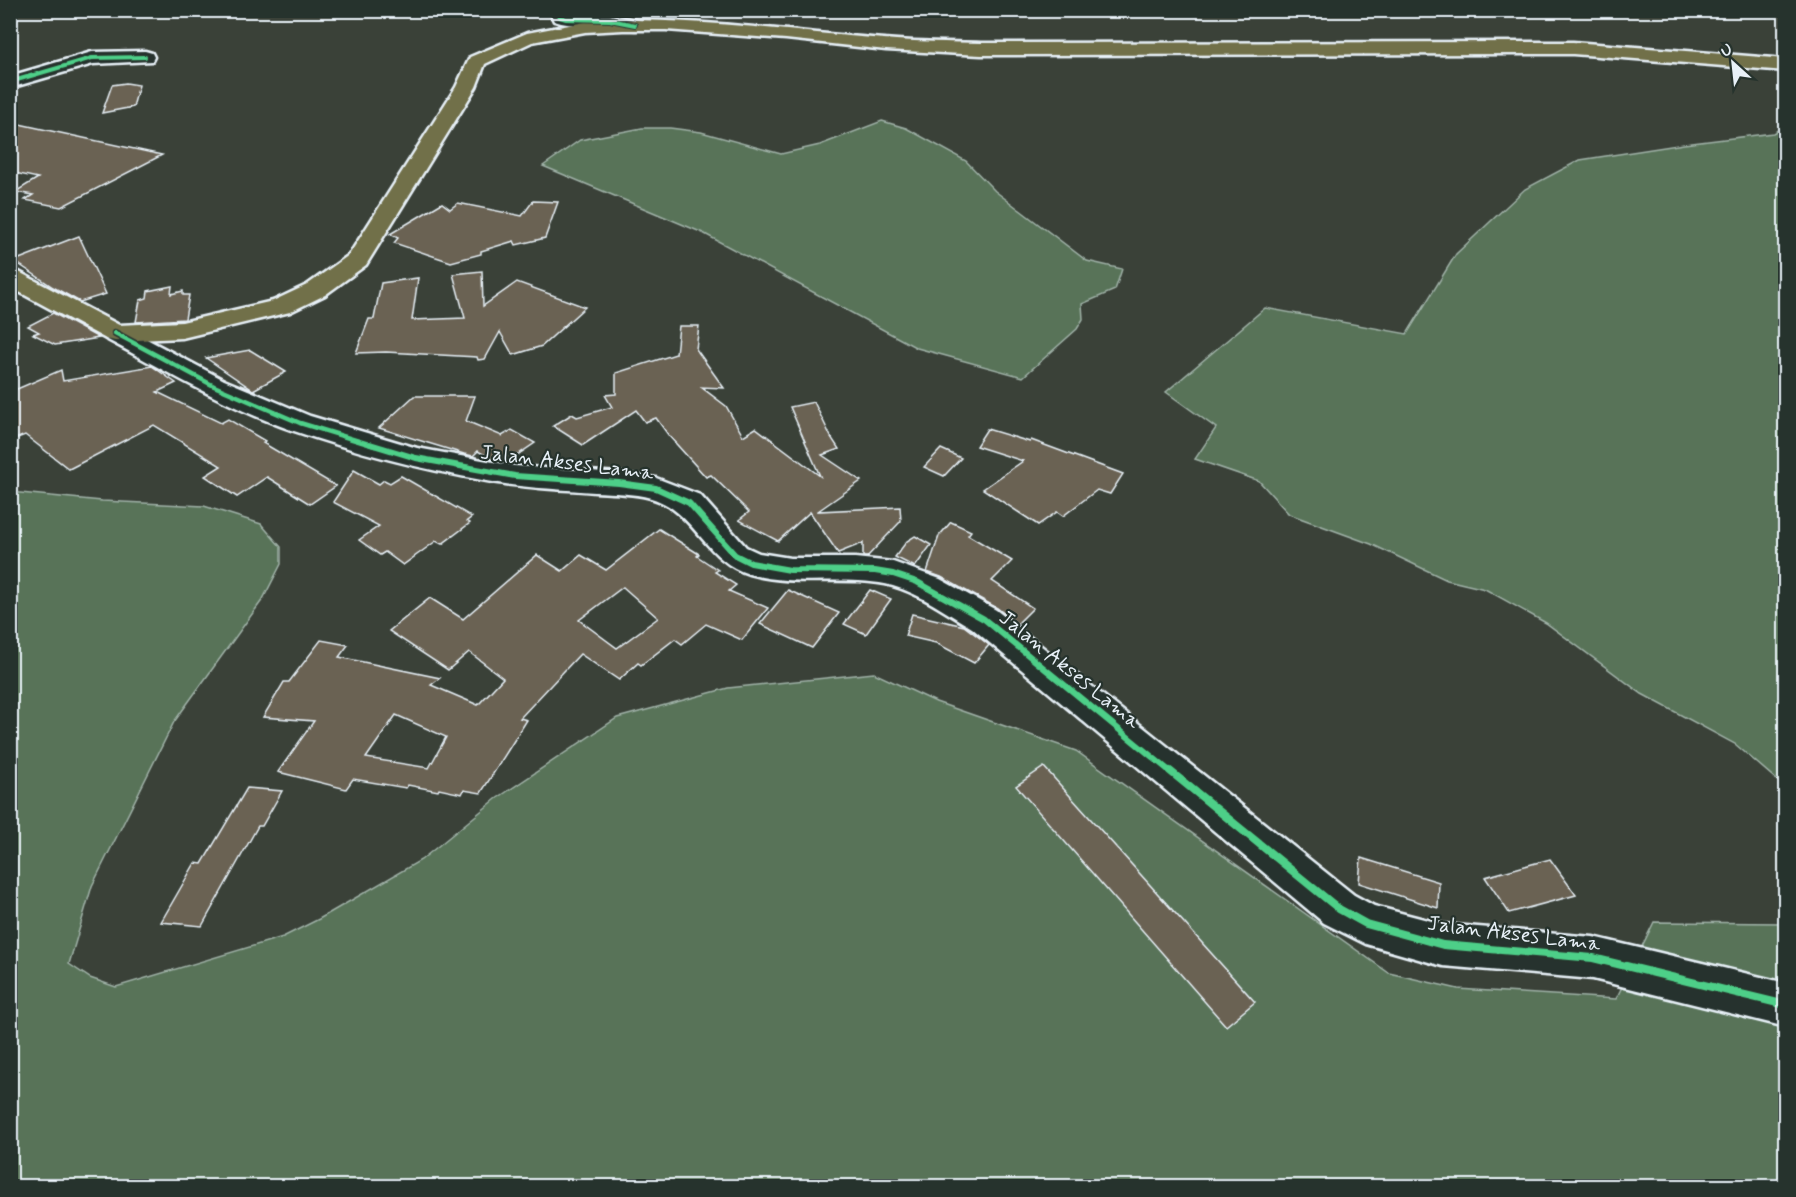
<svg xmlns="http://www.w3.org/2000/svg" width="1796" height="1197" font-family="Mynerve,sans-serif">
<rect width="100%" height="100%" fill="#3a4138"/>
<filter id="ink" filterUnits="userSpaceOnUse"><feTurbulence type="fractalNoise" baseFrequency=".0167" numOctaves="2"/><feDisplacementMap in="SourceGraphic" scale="12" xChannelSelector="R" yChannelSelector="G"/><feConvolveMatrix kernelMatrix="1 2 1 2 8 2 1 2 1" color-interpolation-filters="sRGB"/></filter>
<g filter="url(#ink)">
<g fill="#587359" stroke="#a0b2a8" stroke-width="1.5">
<path d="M882,121L906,128L966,161L995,191L1087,261L1122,269L1115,290L1082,304L1083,319L1077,329L1023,377L917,348L703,233L543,166L580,140L642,128H670L701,132L781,154L820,145Z"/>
<path d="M1785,126V787L1735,744L1642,694L1546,623L1485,589L1447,580L1371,544L1289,514L1259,481L1195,459L1216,428L1166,392L1265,308L1407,334L1456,254L1525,189L1580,160L1684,144L1773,133Z"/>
<path d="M10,492L102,501L204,506L261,524L281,547V564L263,599L174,722L92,886L69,964L90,978L116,987L283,937L319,919L421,860L496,799L617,718L728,688L874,673L936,702L1076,751L1389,973L1458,989L1616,999L1654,922L1785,923V1186H11Z"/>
</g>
<g fill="#6a6253" stroke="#e8f1f8" stroke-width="1.5" fill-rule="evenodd">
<path d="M126,83L139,85L133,107L102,113L112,85Z"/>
<path d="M10,122L162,155L61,207L25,200L33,195L15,192L38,178L10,172Z"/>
<path d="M533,201L558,202L545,238L516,245L514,241L481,251V254L451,262L394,243L398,238L390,234L442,203L450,209L458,203L522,216Z"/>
<path d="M79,236L106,294L80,302L53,287L14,261Z"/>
<path d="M482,271L483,306L517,282L585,307L542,346L513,355L500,332L485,359L478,360L477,357L386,352L356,353L369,319H374L381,283L418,278L412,320L465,318L453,274Z"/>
<path d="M172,286L171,294L183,291V295H189L185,319L136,322L140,300L147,298L148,291Z"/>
<path d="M53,313L99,338L55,345L33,334L39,332L28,326Z"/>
<path d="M679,326H699L696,349L724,388L701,387L726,406L743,436L756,428L820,476L790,407L814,402L831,437L839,449L822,455L861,481L818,511L900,507L901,521L867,557H863V543L838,553L810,512L778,541L739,520L749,512L711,475L706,477L669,436L656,418L645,422L636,410L583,445L553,426L572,414L577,417L612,407L605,395L616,394V373L676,354Z"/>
<path d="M250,350L286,372L253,390L206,358Z"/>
<path d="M152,366L176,383L157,392L221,423L228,419L265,441L263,443L336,486L310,504L267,477L237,497L205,476L221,466L154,425L69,469L25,435L10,441V392L61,370L63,381Z"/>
<path d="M414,396H475L466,421L502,436L512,430L535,443L507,462L493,460L478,451L473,456L464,454L379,428Z"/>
<path d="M987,429L1030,442L1031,440L1123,474L1110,494L1097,490L1063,516L1057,512L1038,525L983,489L1023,461L976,446Z"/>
<path d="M941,449L961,458L944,476L924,467Z"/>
<path d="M354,470L379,484L384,480L390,483L401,476L472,517L467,521L470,523L442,544L436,541L403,565L385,552L380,555L359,540L379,526L333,502Z"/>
<path d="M951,522L971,531L968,535L1012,561L992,581L1033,608L1017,624L997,608L941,577L927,572L939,536Z"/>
<path d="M659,529L699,554L697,556L718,570L715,572L736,585L729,591L768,608L742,640L706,624L682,644L675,639L641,665L638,663L619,680L580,654L520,718L527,720L481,793L464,790L462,794L439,789L438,791L408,785L406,788L353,779L346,789L278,772L314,721L263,717L284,682H289L321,640L348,645L339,657L440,678L431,685L478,705L503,678L469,652L448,670L389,631L430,598L463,619L537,555L562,571L581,555L606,570ZM623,587L658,618L617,648L579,620ZM396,715L446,737L429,768L366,758Z"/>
<path d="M915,536L931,545L915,567L895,557L907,541Z"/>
<path d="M788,590L839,613L812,648L760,624Z"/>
<path d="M870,590L891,599L866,634L844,624Z"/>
<path d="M912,614L964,626L989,645L974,663L936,643L905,636Z"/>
<path d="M1044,767L1255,1002L1226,1026L1016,786Z"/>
<path d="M247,788L282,791L262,826H258L202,926L161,922L195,863L202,864Z"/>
<path d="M1361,858L1439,882L1438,908L1359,883Z"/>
<path d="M1550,859L1576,895L1509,913L1485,877Z"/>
</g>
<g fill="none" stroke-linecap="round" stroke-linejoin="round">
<g stroke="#e8f1f8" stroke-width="5">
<g id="minor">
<path d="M549,10H566L568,14L610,15L641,21L644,25L641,29C630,32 619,26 607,25C589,24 571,27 554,21Z"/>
<path d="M145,51L152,53L154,57L152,61L93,64L10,88V76L92,52Z"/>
<path d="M115,325L124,327L224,380L310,416L417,448L515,466L619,473L656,478L700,495L746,547L759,553L790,558H855L893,562L940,579L996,610L1354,895L1374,906L1443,924L1593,937L1786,983V1027L1593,979L1443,966L1366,944L1324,923L972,628C948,614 921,594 893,586C847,574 797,588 749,574C705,561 695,511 651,498C633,493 613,493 595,492C558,489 523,488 487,481C420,469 355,452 291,430C226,407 166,371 106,339L102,333L106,327Z"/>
</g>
</g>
<g stroke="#e8f1f8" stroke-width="5">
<path id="major" d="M623,20C710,20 797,32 884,39C916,42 949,42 981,43L1573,42L1786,59V71L1573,54L981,55L886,50L786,39L666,30H623L585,32L532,42L485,64L476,87L366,265L325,295L290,312L182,338L115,341L106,339L10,287V270L19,272L119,325L182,322L273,301L307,285L349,255L456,87L470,57L527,33L585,22Z"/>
</g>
<use href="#minor" fill="#26332d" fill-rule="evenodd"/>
<use href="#major" fill="#716f4a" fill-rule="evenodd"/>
<g stroke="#26332d" stroke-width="6">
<g id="cycleway-far3">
<path d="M557,10L560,17L566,19L610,20L635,25"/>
<path d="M10,82L92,58L145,57"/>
</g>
</g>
<g stroke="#26332d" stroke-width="8">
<path id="cycleway-far2" d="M115,333L214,386L300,423L375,446"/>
</g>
<g stroke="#26332d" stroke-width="10">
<path id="cycleway-far1" d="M370,444L416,458L515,476L619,483L656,488L689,503L735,555L751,563L790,570L875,571L893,574L917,582L984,619L1172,773"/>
</g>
<g stroke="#26332d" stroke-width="11">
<path id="cycleway" d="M1170,771L1339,909L1366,924L1443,945L1593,958L1786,1005"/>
</g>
<use href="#cycleway-far3" stroke="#4dcf88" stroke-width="4"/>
<use href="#cycleway-far2" stroke="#4dcf88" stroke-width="4.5"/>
<use href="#cycleway-far1" stroke="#4dcf88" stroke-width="6"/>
<use href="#cycleway" stroke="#4dcf88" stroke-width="8"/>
</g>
</g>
<g text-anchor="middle" stroke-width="4.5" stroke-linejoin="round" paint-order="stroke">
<g font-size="21" fill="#e8f1f8" stroke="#26332d">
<text transform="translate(567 462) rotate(7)" y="7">Jalan Akses Lama</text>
<text transform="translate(1070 669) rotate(39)" y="7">Jalan Akses Lama</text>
<text transform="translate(1514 933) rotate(7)" y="7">Jalan Akses Lama</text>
</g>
</g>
<rect width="1796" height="1197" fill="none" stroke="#26332d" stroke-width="36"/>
<rect x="18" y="18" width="1760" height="1161" fill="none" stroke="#e8f1f8" stroke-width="2" filter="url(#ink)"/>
<g transform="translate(1733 63) rotate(333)" stroke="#26332d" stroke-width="4.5" paint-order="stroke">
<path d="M0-4.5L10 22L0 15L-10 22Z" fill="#e8f1f8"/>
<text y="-9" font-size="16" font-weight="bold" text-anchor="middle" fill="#e8f1f8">U</text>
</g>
</svg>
